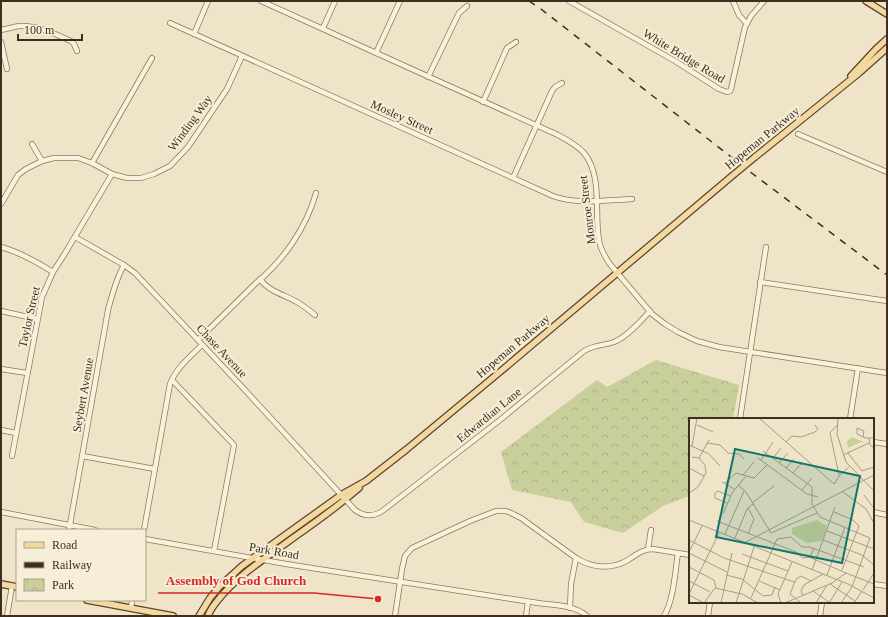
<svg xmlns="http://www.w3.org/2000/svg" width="888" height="617" font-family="'Times New Roman',serif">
<defs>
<pattern id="park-crowns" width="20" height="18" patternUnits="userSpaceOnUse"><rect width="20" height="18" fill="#c9cf9b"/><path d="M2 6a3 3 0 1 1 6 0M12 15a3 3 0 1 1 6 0" fill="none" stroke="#aeb285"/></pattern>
</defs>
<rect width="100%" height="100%" fill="#f0e4c8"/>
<path fill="url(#park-crowns)" d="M656,360L739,385L733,419H690V496L663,506L623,533L584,522L571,502L512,490L501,452L597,380L607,387Z"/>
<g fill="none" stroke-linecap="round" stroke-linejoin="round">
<g stroke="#8d765c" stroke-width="6">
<g id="minor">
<path d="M261,1L558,135C567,140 577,145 584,153C603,176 594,213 599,240C600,248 604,255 609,263L652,314L665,324L678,332L697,341L719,347L887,373"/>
<path d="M569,1L675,61L719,89L727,92L730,91L731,89L745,27L751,16L764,1"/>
<path d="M733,1L739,15L747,24"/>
<path d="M170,23L553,196C577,205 606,200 632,199"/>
<path d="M323,28L335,1"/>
<path d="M1,30C7,29 13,27 20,26C38,25 55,34 71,41L74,44L77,51"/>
<path d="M194,34L208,1"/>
<path d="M1,42L7,69"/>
<path d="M376,53L400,1"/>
<path d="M428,77L459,13L467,6"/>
<path d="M483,102L507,48L516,42"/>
<path d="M798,134L887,172"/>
<path d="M32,144L42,161"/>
<path d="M92,163L152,58"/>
<path d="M513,178L552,91L555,87L562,83"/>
<path d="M1,204L18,175L26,169L42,161L54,158H78L92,163L112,174L127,178H141L154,174L170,166L188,147L227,89L242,56"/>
<path d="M75,237L124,265L135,273L244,389L355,510C363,516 372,517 381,512L500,420L584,351C596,344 603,346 614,342C627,337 641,321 650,311"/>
<path d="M1,247C19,252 37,262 53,272"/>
<path d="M260,279C268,291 285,295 297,302C304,306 309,310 315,315"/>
<path d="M760,282L887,301"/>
<path d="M1,311L37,319"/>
<path d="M198,340L256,283C284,260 306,228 316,193"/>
<path d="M1,369L27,373"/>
<path d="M172,380L234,445L214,551"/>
<path d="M740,419L766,247"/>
<path d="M850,419L858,368"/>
<path d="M1,430L16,433"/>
<path d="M873,442L887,444"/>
<path d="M12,456L42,297L53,272L64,255L112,174"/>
<path d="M82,456L155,469"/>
<path d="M1,512L95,530"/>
<path d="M873,512L887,515"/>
<path d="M69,530L108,310C112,295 116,279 124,265"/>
<path d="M144,530L170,384C176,368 190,357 202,345"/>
<path d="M145,539L286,564L538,603C554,605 575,605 587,616"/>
<path d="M648,549L651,530"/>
<path d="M873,584L887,586"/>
<path d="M131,608L132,600"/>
<path d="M570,608L571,584L576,558"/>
<path d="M7,616L12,586"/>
<path d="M395,616L402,569L405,556L412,548L470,521L496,511H506L511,513L521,518L576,558C592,568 611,570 628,560C636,555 642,549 653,549L690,555"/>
<path d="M526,616L528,602"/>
<path d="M664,616C674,599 675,572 678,553"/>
<path d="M708,616L710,602"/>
<path d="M820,616L822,602"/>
</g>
</g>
<g stroke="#5b4430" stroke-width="8">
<g id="major">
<path d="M866,1L887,14"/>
<path d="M851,76L876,49L887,39"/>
<path d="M755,157L859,73L887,48"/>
<path d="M1,584L17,587"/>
<path d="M87,600L173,616"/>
<path d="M199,616L210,598L220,586L242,566L341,495L366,481L407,449L501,371L732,176"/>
<path d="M208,616C211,607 218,600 224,593C244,571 269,556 293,538C316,522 338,506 359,488"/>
</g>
</g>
<use href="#minor" stroke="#faf1dc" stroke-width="4.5"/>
<use href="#major" stroke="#f3d9a0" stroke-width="5.5"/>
<path stroke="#3d2e20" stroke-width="1.5" stroke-dasharray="7 7" stroke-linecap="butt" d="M529,1L541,9L753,174L887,275"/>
<g stroke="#5b4430" stroke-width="8" stroke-linecap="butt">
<path id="major-bridge" d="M732,176L755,157"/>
</g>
<use href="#major-bridge" stroke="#f3d9a0" stroke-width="5.5"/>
</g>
<g text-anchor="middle" stroke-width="4" stroke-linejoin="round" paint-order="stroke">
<g font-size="12" fill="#3d2e20" stroke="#f7eed8">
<text transform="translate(684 56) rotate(31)" y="4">White Bridge Road</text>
<text transform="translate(402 117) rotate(24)" y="4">Mosley Street</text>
<text transform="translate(190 123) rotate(-54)" y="4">Winding Way</text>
<text transform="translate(762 138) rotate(-39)" y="4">Hopeman Parkway</text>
<text transform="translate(587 210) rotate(-97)" y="4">Monroe Street</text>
<text transform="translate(29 317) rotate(-77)" y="4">Taylor Street</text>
<text transform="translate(513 346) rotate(-40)" y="4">Hopeman Parkway</text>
<text transform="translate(222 351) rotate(47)" y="4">Chase Avenue</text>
<text transform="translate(83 395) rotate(-80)" y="4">Seybert Avenue</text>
<text transform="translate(489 415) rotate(-39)" y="4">Edwardian Lane</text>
<text transform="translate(274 551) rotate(10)" y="4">Park Road</text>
</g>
</g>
<g transform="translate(689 418)">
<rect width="185" height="185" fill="#f0e4c8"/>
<path d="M163,19L172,23L176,25L172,24L159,30L158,23Z" fill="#c9cf9b"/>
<path d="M128,102L138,108L133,123L118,125L103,116V110Z" fill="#c9cf9b"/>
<path fill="none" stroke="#a89b85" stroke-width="1" d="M70,0L145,66L151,57L160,49M149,0L148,16L157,44L185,73M8,7L24,14M148,7L141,15L150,57M174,19L175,13L168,10V16L174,19L177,20H185M180,20L181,27L185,30M97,24L103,18L112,19L126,14L129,11L126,7M18,25L31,27L39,35L50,36L55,41M0,27L20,36L31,48M3,28L8,0M74,33L123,69V86L131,99L181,120L163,169L152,185M159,35L173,53L185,49M154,37L180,25M3,39L10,40L20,22M69,40L118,76L129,79M84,40L92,30M72,42L84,24M90,45L99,35M0,50L15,58M97,50L105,41M104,55L112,46M54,57L65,44M33,64L45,71M36,65L47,55L65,60L78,47M49,67L57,74L82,115L128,95M113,72L123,60M154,74L177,91L185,105M0,75L9,69L17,55L16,47L10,40M175,77L184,89M38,85L26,80V75L29,73L41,78M63,85L85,68M59,90L65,101L59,116M145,94L164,102L170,108L153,152M34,96L43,75L56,59M0,102L159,166L185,180M28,103L107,134L114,140L121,139L125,130M138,113L185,131M36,116L55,73M46,120L58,91L64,86M0,122L35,140L105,164M134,122L173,137L185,147M55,125L185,57M0,134L13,108M0,135L38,154M53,136L99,153M120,139L157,155M0,149L25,162L27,170M123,152L146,89M157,155L185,166M37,157L53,161L74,178L83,177L86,169M138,157L156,109M0,163L21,174M70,163L91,172M141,166L166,183M174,172L185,155M124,173L140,184M0,176L30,115M0,177L15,185M114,177L112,173L115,167L134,156M62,180L88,121L102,119L113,129H121L175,149M15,185L26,170L53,176L69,185M32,185L43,135M47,185L65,129M92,185L89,176L103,144M96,185L143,165L157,155M112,185L101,176L107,161L112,158L122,163M127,185L138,167M140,185L153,164M165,185L173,173"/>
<path fill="#0f766e" fill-opacity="0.15" stroke="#0f766e" stroke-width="2" d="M46,31L171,58L153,145L27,119Z"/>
<rect width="185" height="185" fill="none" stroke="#3d2e20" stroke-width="2"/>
</g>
<path fill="none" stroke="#d62828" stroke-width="1.5" d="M378 599L314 593H158"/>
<circle fill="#d62828" stroke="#f7eed8" stroke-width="1.5" cx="378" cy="599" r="4"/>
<g font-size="13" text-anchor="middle" font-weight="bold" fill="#d62828" stroke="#f7eed8" stroke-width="4" stroke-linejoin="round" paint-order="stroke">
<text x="236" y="585">Assembly of God Church</text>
</g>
<rect width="888" height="617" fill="none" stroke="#3d2e20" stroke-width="4"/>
<rect x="16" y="529" width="130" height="72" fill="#f7eed8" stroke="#ada18e"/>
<rect x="24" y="542" width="20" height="6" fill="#f3d9a0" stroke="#ada18e"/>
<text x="52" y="549" font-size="12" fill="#3d2e20">Road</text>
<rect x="24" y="562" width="20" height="6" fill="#3d2e20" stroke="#ada18e"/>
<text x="52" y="569" font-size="12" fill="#3d2e20">Railway</text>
<rect x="24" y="579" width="20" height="12" fill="url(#park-crowns)" stroke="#ada18e"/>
<text x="52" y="589" font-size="12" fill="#3d2e20">Park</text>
<path d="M18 34v6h64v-6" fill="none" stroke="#3d2e20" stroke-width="2"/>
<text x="24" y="34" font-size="12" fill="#3d2e20" stroke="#f7eed8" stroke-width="3" paint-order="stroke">100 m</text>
</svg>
